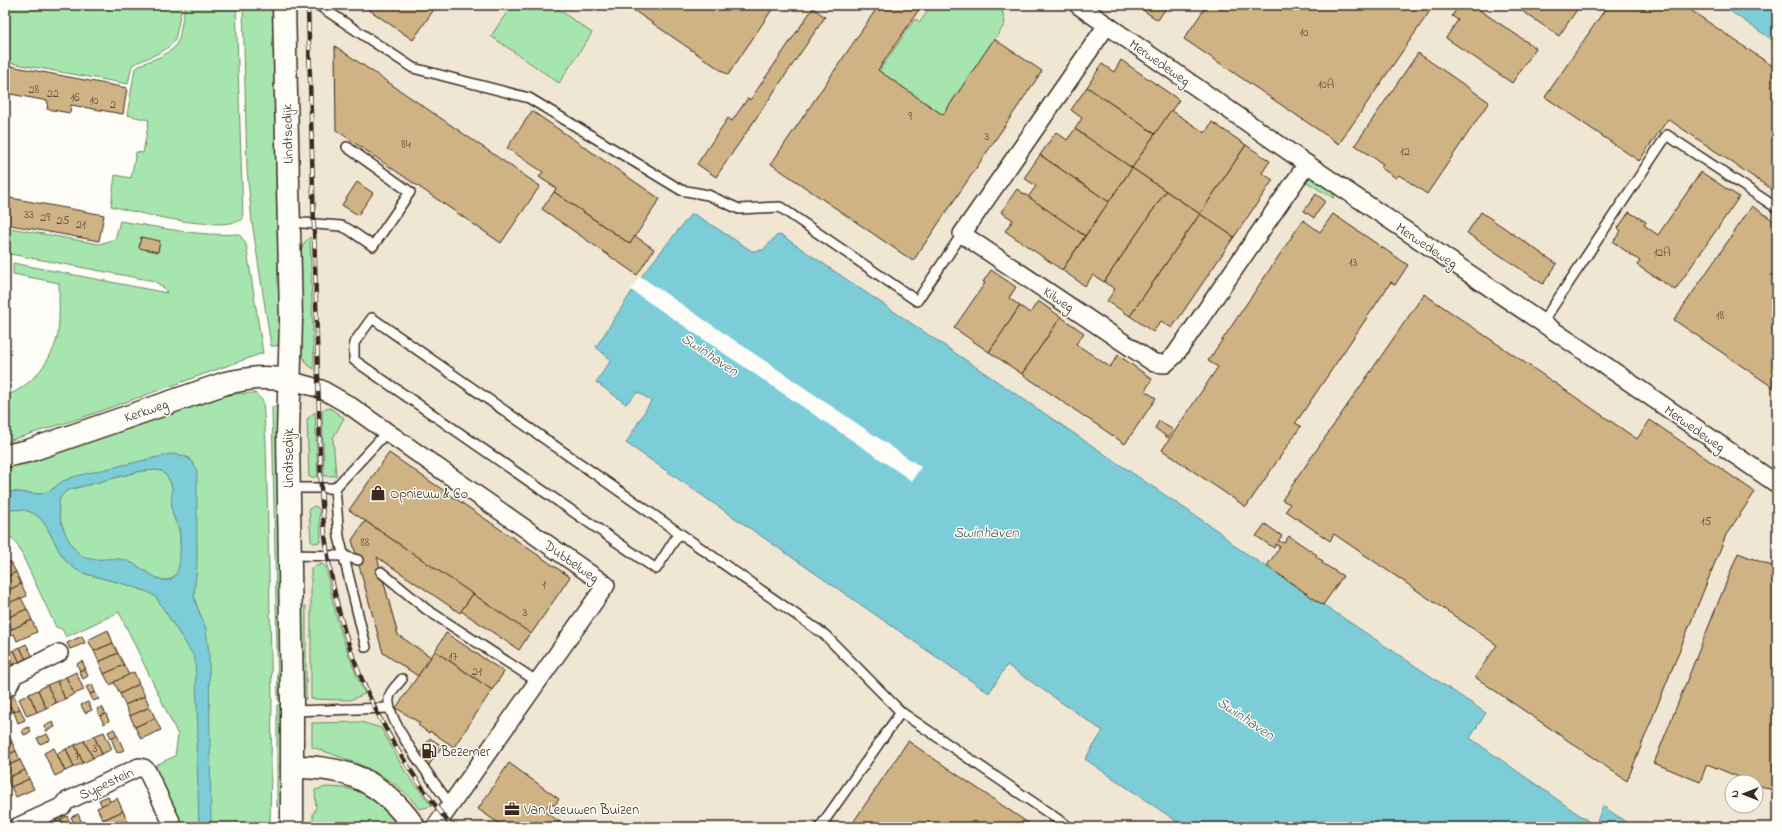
<svg xmlns="http://www.w3.org/2000/svg" width="1782" height="832" font-family="'Indie Flower',sans-serif">
<rect width="100%" height="100%" fill="#fdfcf7"/>
<filter id="ink" filterUnits="userSpaceOnUse"><feTurbulence type="fractalNoise" baseFrequency=".025" numOctaves="2"/><feDisplacementMap in="SourceGraphic" scale="8" xChannelSelector="R" yChannelSelector="G"/><feConvolveMatrix kernelMatrix="1 2 1 2 8 2 1 2 1" color-interpolation-filters="sRGB"/></filter>
<g filter="url(#ink)">
<path fill="#efe6d4" fill-rule="evenodd" d="M283,5H1777V827H286ZM1732,782H1756V806H1732Z"/>
<g fill="#a6e6ae" stroke="#708866">
<path d="M5,5H175L182,7L175,40C167,53 145,58 132,65L128,84L5,62Z"/>
<path d="M185,5H236L243,219C222,233 136,213 111,206L115,175L131,178L136,152L143,153L149,120L127,115L135,69L142,64L162,56L174,48L179,39Z"/>
<path d="M243,5H275L282,336L277,346H271L252,222L247,169Z"/>
<path d="M512,5H552L592,33L559,83L491,36Z"/>
<path d="M932,5H1001L1005,24L943,115L879,71L915,19L920,22Z"/>
<path d="M1309,177H1313L1334,192L1332,194L1335,196L1333,198L1305,181Z"/>
<path d="M120,221C159,227 199,237 239,234L246,244L263,353L84,417L5,442V396C30,388 54,359 58,333C60,316 59,300 59,283L13,274V263L167,293L163,287L154,281L5,253V227L99,244L115,239Z"/>
<path d="M310,237L314,369L308,365L301,354L299,255L304,243Z"/>
<path d="M255,393L263,401L266,443L272,700L270,827H166L156,765L175,756L178,735L119,612L66,637L62,629L56,627L17,544L12,538L5,536V511C57,499 45,556 81,572C87,575 95,576 101,578C117,582 133,586 148,592L156,597L181,636L206,638V629L196,604L194,594L197,552L189,458C179,453 170,454 159,457L76,477L63,481L50,491L40,494L5,491V467L77,446L217,397L235,394Z"/>
<path d="M276,406L278,411L283,700H278L272,407Z"/>
<path d="M330,408L344,418L333,438L336,476H324L322,410Z"/>
<path d="M315,412L318,477H309L307,419Z"/>
<path d="M155,470L162,471C177,486 171,495 173,514C174,522 180,527 180,537C180,549 184,569 173,577C160,587 141,567 129,562C113,555 98,564 84,558C70,552 54,514 59,499C61,495 65,492 68,490L141,471Z"/>
<path d="M314,506L317,507L320,511C318,522 323,532 320,542L314,543L311,541L309,509Z"/>
<path d="M322,564L326,567C333,611 346,654 365,694L350,700L311,699V568Z"/>
<path d="M303,606H306V699L303,698L299,611Z"/>
<path d="M277,705H283L284,807H277Z"/>
<path d="M361,722L381,728L406,773L432,806L419,809C394,773 351,761 312,747V723Z"/>
<path d="M326,787L345,788L369,794L410,827H313V814L316,808L315,790Z"/>
</g>
<g fill="#7dcdd8" stroke="#638c8e" fill-rule="evenodd">
<path d="M1721,5H1777V43Z"/>
<path d="M691,214L696,215L752,251L763,250L776,236L781,235L1218,531L1235,546L1486,713L1470,738L1595,826L1603,806L1633,827H1185L1085,759L1103,731L1007,665L989,693L626,443L651,401L638,392L626,404L596,382L611,360L596,347L644,273Z"/>
<path d="M171,454C184,455 193,458 197,471V566L194,594L196,604L206,629L209,654L211,827H199L197,757L196,748L198,731L195,658L156,597L148,592C133,586 117,582 101,578C95,576 87,575 81,572C45,556 57,500 5,511V491L40,494L50,491L63,481L76,476ZM155,470L162,471C179,489 169,492 172,510C173,520 180,526 180,536C180,549 184,591 157,578C147,573 138,565 128,561C112,555 96,563 84,557C70,551 54,513 60,499C61,495 65,492 68,490L141,471Z"/>
</g>
<path fill="#fdfcf7" d="M640,276L921,467L912,481L631,290Z"/>
<g fill="#cfb384" stroke="#3b2a1e">
<path d="M362,5H437L413,40Z"/>
<path d="M626,5H775L728,75Z"/>
<path d="M879,5H922L878,70L943,115L994,39L1042,71L913,261L771,164Z"/>
<path d="M1135,5H1168L1158,20Z"/>
<path d="M1207,5H1434L1339,144L1184,39Z"/>
<path d="M1459,5L1466,8L1468,5H1472L1536,48L1512,83L1446,38L1458,20L1452,16Z"/>
<path d="M1513,5H1580L1559,36Z"/>
<path d="M1608,5H1683L1777,69V193L1668,119L1639,161L1545,97Z"/>
<path d="M813,8L825,17L716,177L697,164L728,118L732,121L748,98L750,100Z"/>
<path d="M335,46L540,186L501,243L336,130Z"/>
<path d="M1418,53L1489,102L1427,194L1399,175L1396,178L1381,168L1383,164L1355,145Z"/>
<path d="M1121,60L1179,100L1155,134L1087,87L1102,64L1114,72Z"/>
<path d="M5,65L127,88L123,114L71,105L70,113L47,109L48,101L5,93Z"/>
<path d="M1087,87L1155,134L1132,168L1075,129L1082,118L1071,110Z"/>
<path d="M1171,110L1205,133L1212,122L1246,145L1200,214L1132,168Z"/>
<path d="M532,111L660,199L630,244L554,192L556,188L539,177L543,172L507,148Z"/>
<path d="M1075,129L1132,168L1109,202L1040,155L1056,132L1067,140Z"/>
<path d="M1246,145L1270,161L1262,173L1273,180L1234,237L1200,214Z"/>
<path d="M1040,155L1109,202L1085,236L1028,197L1036,186L1024,178Z"/>
<path d="M1132,168L1166,191L1104,282L1093,275L1085,286L1062,270Z"/>
<path d="M1701,172L1739,197L1675,290L1637,265L1640,261L1613,242L1621,231L1618,228L1629,212L1646,222L1644,225L1658,235Z"/>
<path d="M357,182L373,193L358,215L342,205Z"/>
<path d="M1017,189L1085,236L1062,270L1005,231L1013,220L1001,212Z"/>
<path d="M1166,191L1200,214L1130,316L1107,301L1115,289L1104,282Z"/>
<path d="M554,192L630,244L635,236L654,249L637,275L542,209Z"/>
<path d="M1316,194L1325,201L1314,218L1304,211Z"/>
<path d="M5,197L104,215L99,241L5,224Z"/>
<path d="M1752,206L1777,223V390L1674,320Z"/>
<path d="M1481,212L1557,264L1543,284L1467,233Z"/>
<path d="M1200,214L1234,237L1172,328L1161,321L1153,332L1130,316Z"/>
<path d="M1333,214L1408,265L1395,285L1391,282L1297,421L1295,423L1301,426L1246,507L1162,450L1218,367L1208,361L1303,220L1320,232Z"/>
<path d="M141,237L160,241L158,252L139,248Z"/>
<path d="M991,270L1016,287L1009,298L1020,306L989,352L954,328L985,283L983,282Z"/>
<path d="M1424,294L1637,439L1650,420L1755,492L1726,535L1627,781L1475,677L1497,645L1334,534L1330,541L1286,511L1290,504L1282,500Z"/>
<path d="M1038,301L1061,317L1022,374L989,352L1020,306L1030,313Z"/>
<path d="M1061,317L1084,333L1076,344L1110,367L1118,355L1152,379L1145,391L1156,398L1125,444L1022,374Z"/>
<path d="M1159,421L1173,430L1168,438L1155,428Z"/>
<path d="M389,453L570,577L531,634L349,510Z"/>
<path d="M365,521L473,594L460,613L377,557L398,635L431,657L418,676L383,653L352,540Z"/>
<path d="M1265,524L1282,536L1278,541L1284,543L1289,536L1317,555L1316,557L1323,561L1322,563L1343,576L1323,605L1267,566L1280,547L1276,544L1274,548L1256,536Z"/>
<path d="M1738,553L1777,568V792L1756,784V782H1751L1707,764L1700,782L1654,763Z"/>
<path d="M10,561L16,572L5,578V564Z"/>
<path d="M16,572L21,584L5,592V578Z"/>
<path d="M21,584L27,596L6,604L5,592Z"/>
<path d="M473,594L530,633L519,650L461,611Z"/>
<path d="M21,598L27,609L7,618L5,604Z"/>
<path d="M27,609L32,620L12,629L7,618Z"/>
<path d="M32,620L37,632L17,641L14,634L10,636L8,631Z"/>
<path d="M108,630L113,643L94,651L88,640Z"/>
<path d="M446,633L504,672L492,690L435,651Z"/>
<path d="M82,636L85,643L70,649L67,643Z"/>
<path d="M113,643L118,653L99,662L94,651Z"/>
<path d="M26,644L33,657L26,660L20,647Z"/>
<path d="M20,647L26,660L20,663L14,650Z"/>
<path d="M5,650H6L13,664L7,667L5,663Z"/>
<path d="M14,650L20,663L14,666L8,653Z"/>
<path d="M435,651L492,690L454,747L430,731L429,733L418,725L420,723L396,708Z"/>
<path d="M118,653L124,665L104,674L99,662Z"/>
<path d="M82,661L86,669L80,671L77,664Z"/>
<path d="M124,665L129,675L110,685L104,674Z"/>
<path d="M85,669L88,676L83,679L79,671Z"/>
<path d="M76,672L84,690L74,694L66,677Z"/>
<path d="M134,672L139,684L120,694L114,682Z"/>
<path d="M66,677L74,694L65,699L57,681Z"/>
<path d="M57,681L65,699L56,703L47,685Z"/>
<path d="M92,684L95,692L90,694L86,687Z"/>
<path d="M139,684L145,696L125,705L120,694Z"/>
<path d="M47,685L56,703L46,708L38,690Z"/>
<path d="M38,690L46,708L37,712L29,694Z"/>
<path d="M95,692L99,699L93,701L90,694Z"/>
<path d="M29,694L37,712L27,716L19,699Z"/>
<path d="M14,696L20,709L13,712L7,700Z"/>
<path d="M145,696L150,707L130,716L125,705Z"/>
<path d="M7,700L13,712L7,715L5,711V701Z"/>
<path d="M88,702L92,710L85,713L81,705Z"/>
<path d="M102,707L106,714L100,716L97,709Z"/>
<path d="M150,707L155,718L135,727L130,716Z"/>
<path d="M20,709L25,720L18,723L14,712Z"/>
<path d="M106,714L109,721L104,724L100,716Z"/>
<path d="M155,718L161,730L141,739L135,727Z"/>
<path d="M53,722L55,727L46,731L44,726Z"/>
<path d="M29,727L31,732L24,735L22,730Z"/>
<path d="M114,729L117,735L111,738L108,732Z"/>
<path d="M7,732L12,742L5,745V733Z"/>
<path d="M104,732L112,749L102,754L94,736Z"/>
<path d="M47,734L50,740L40,744L37,738Z"/>
<path d="M117,735L124,750L117,753L111,738Z"/>
<path d="M94,736L102,754L93,758L84,741Z"/>
<path d="M430,738L442,746L429,765L418,757Z"/>
<path d="M84,741L93,758L83,763L75,745Z"/>
<path d="M908,741L1034,827H850Z"/>
<path d="M12,742L16,751L5,756V745Z"/>
<path d="M75,745L83,763L74,767L66,749Z"/>
<path d="M54,748L65,771L55,776L44,753Z"/>
<path d="M66,749L74,767L65,771L57,754Z"/>
<path d="M16,751L20,760L5,767V756Z"/>
<path d="M20,760L25,770L7,778L5,767Z"/>
<path d="M509,763L559,799L554,806L550,802L544,811L567,827H504L478,809Z"/>
<path d="M25,770L29,779L11,787L7,778Z"/>
<path d="M29,779L34,789L16,797L11,787Z"/>
<path d="M108,796L110,802L102,806L99,800Z"/>
<path d="M117,798L123,811L103,820L97,808Z"/>
<path d="M123,811L128,822L116,827H106L103,820Z"/>
<path d="M78,814L84,827H76L71,817Z"/>
<path d="M67,816L68,818L72,827H65L61,819Z"/>
<path d="M61,819L65,827H58L55,821Z"/>
</g>
<g fill="none" stroke-linecap="round" stroke-linejoin="round">
<g stroke="#3b2a1e" stroke-width="12">
<g id="lane">
<path d="M318,5L413,68L529,98L681,190L708,195L739,209L780,207L917,301L962,234"/>
<path d="M290,222L341,226L348,229L373,246L410,192L347,147"/>
<path d="M1542,323L1667,135L1777,208"/>
<path d="M288,488H335L387,432"/>
<path d="M335,488L339,537L366,647"/>
<path d="M679,533L656,569L354,360V343L372,318L825,635L901,712L1069,827"/>
<path d="M289,555L344,556L358,560"/>
<path d="M381,572L426,609L538,682"/>
<path d="M402,679C398,684 389,692 389,699C386,722 437,785 451,806"/>
<path d="M292,711L389,708"/>
<path d="M820,827L901,712"/>
</g>
</g>
<g stroke="#3b2a1e" stroke-width="20">
<g id="street">
<path d="M1078,5L1307,164L1606,366L1777,484"/>
<path d="M1107,25L962,234L1154,363L1165,364L1175,355L1307,164"/>
<path d="M289,380L321,389L349,405L387,432L606,585L435,827"/>
<path d="M5,688L8,687L14,675L59,653"/>
<path d="M17,827L63,806L65,802L139,767L144,768L147,771L171,821"/>
</g>
</g>
<g stroke="#3b2a1e" stroke-width="25">
<g id="secondary">
<path d="M284,5L291,319L288,434L292,702V827"/>
<path d="M5,456L28,451L226,383C249,378 265,376 289,380"/>
<path d="M292,767C347,766 382,781 414,827"/>
</g>
</g>
<use href="#lane" stroke="#fdfcf7" stroke-width="9"/>
<use href="#street" stroke="#fdfcf7" stroke-width="17"/>
<use href="#secondary" stroke="#fdfcf7" stroke-width="22"/>
<g stroke="#3b2a1e" stroke-width="4.5">
<path id="rail" d="M308,5L321,487C328,623 367,721 452,827"/>
</g>
<use href="#rail" stroke="#fdfcf7" stroke-width="3" stroke-dasharray="9" stroke-linecap="butt"/>
</g>
</g>
<defs>
<g id="shop-bare" transform="scale(1.2)"><path d="M-5-2.5h2.3a2.7 3.5 0 0 1 5.4 0H5L5.5 6h-11ZM-1.5-2.5h3a1.5 2.3 0 0 0-3 0Z" fill="#3b2a1e" stroke="#fdfcf7" stroke-width="2.5" paint-order="stroke"/></g>
<g id="fuel-bare" transform="scale(1.2)"><path d="M-5.5-6h7V0h2V4h1.3V-2.5L3-4.5l.8-.8L6-3V5H2.5V1h-1V6h-7ZM-4.2-4.7v3.2H.2V-4.7Z" fill="#3b2a1e" stroke="#fdfcf7" stroke-width="2.5" paint-order="stroke"/></g>
<g id="office-bare" transform="scale(1.2)"><path d="M-6-3h4V-5.5h4V-3h4V5H-6ZM-1-4.5V-3h2v-1.5ZM-6 0V1H6V0Z" fill="#3b2a1e" stroke="#fdfcf7" stroke-width="2.5" paint-order="stroke"/></g>
</defs>
<g fill-rule="evenodd">
<use href="#shop-bare" x="378" y="493"/>
<use href="#fuel-bare" x="429" y="751"/>
<use href="#office-bare" x="512" y="809"/>
</g>
<g text-anchor="middle" stroke-width="3" stroke-linejoin="round" paint-order="stroke">
<g font-size="12" fill="#604c38">
<text x="1304" y="36">10</text>
<text x="1326" y="88">10A</text>
<text x="34" y="93">28</text>
<text x="53" y="97">22</text>
<text x="75" y="101">16</text>
<text x="94" y="104">10</text>
<text x="113" y="108">2</text>
<text x="910" y="120">9</text>
<text x="987" y="140">3</text>
<text x="406" y="148">84</text>
<text x="1405" y="155">12</text>
<text x="29" y="218">33</text>
<text x="45" y="221">29</text>
<text x="63" y="224">25</text>
<text x="81" y="228">21</text>
<text x="1662" y="256">12A</text>
<text x="1353" y="266">13</text>
<text x="1720" y="319">18</text>
<text x="1706" y="525">15</text>
<text x="365" y="546">88</text>
<text x="544" y="588">1</text>
<text x="525" y="616">3</text>
<text x="453" y="660">17</text>
<text x="477" y="675">21</text>
<text x="95" y="752">3</text>
<text x="77" y="760">7</text>
</g>
<g font-size="14" fill="#3b2a1e" stroke="#fdfcf7">
<text transform="translate(1160 62) rotate(35)" y="5">Merwedeweg</text>
<text transform="translate(287 134) rotate(-91)" y="5">Lindtsedijk</text>
<text transform="translate(1427 245) rotate(34)" y="5">Merwedeweg</text>
<text transform="translate(1059 299) rotate(34)" y="5">Kilweg</text>
<text transform="translate(146 410) rotate(-19)" y="5">Kerkweg</text>
<text transform="translate(1695 428) rotate(35)" y="5">Merwedeweg</text>
<text transform="translate(288 458) rotate(-90)" y="5">Lindtsedijk</text>
<text transform="translate(572 561) rotate(35)" y="5">Dubbelweg</text>
<text transform="translate(106 783) rotate(-25)" y="5">Sypestein</text>
</g>
<g font-size="14" fill="#3b2a1e" stroke="#fdfcf7" text-anchor="start">
<text x="390" y="498">Opnieuw &amp; Co</text>
<text x="441" y="756">Bezemer</text>
<text x="524" y="814">Van Leeuwen Buizen</text>
</g>
<g font-size="15" font-style="italic" fill="#4f5b56" stroke="#fdfcf7">
<text transform="translate(710 354) rotate(34)" y="5">Swinhaven</text>
<text x="986" y="537">Swinhaven</text>
<text transform="translate(1246 718) rotate(34)" y="5">Swinhaven</text>
</g>
</g>
<rect width="1782" height="832" fill="none" stroke="#fdfcf7" stroke-width="20"/>
<rect x="10" y="10" width="1762" height="812" fill="none" stroke="#3b2a1e" stroke-width="1.5" filter="url(#ink)"/>
<g transform="translate(1744 794) rotate(270)"><circle r="19" fill="#fdfcf7" stroke="#afa8a0"/>
<path d="M0-3L7 15L0 10L-7 15Z" fill="#3b2a1e"/>
<text y="-6" font-size="11" font-weight="bold" text-anchor="middle" fill="#3b2a1e">N</text>
</g>
</svg>
